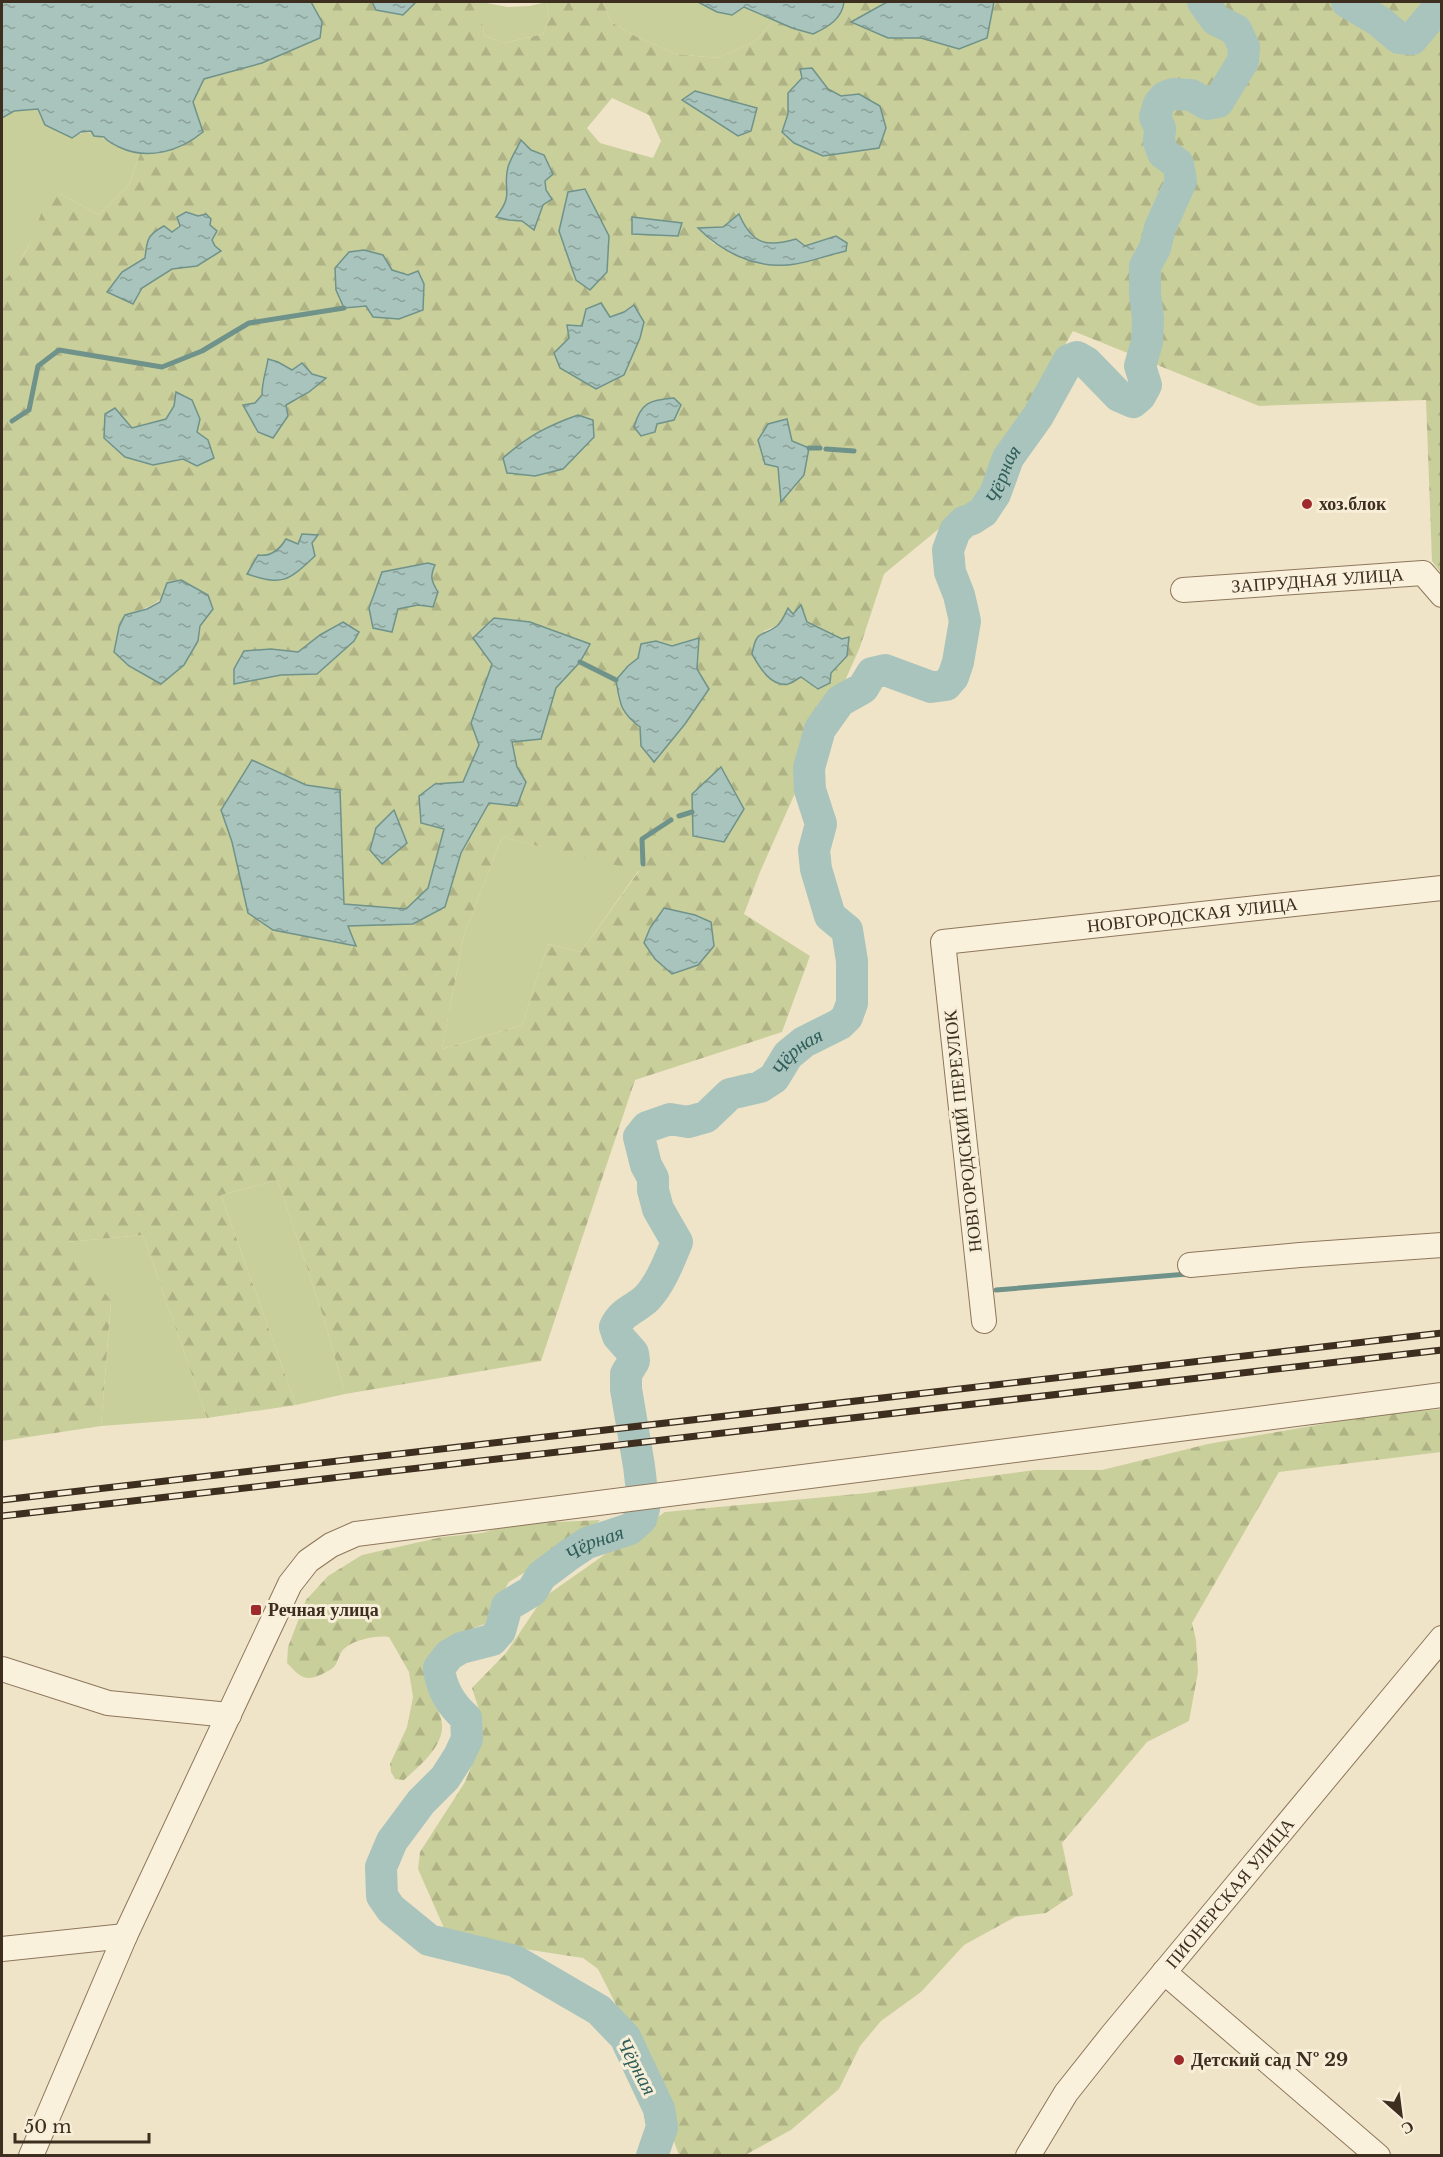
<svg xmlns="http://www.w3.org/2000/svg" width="1443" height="2157" font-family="'Libre Baskerville',serif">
<defs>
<pattern id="forest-firs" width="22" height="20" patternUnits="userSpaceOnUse" patternTransform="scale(1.5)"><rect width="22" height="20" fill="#c9cf9b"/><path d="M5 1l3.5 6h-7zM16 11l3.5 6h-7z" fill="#aeb285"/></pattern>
<pattern id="water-ripples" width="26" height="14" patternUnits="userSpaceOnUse" patternTransform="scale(1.5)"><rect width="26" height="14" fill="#a9c4bc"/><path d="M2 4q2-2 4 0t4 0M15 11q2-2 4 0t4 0" fill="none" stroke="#8ba098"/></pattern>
</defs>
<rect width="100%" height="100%" fill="#f0e4c8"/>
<g fill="#c9cf9b">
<path d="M481,2L508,7L529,6L547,2L549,18L543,34L505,43L485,36L481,20Z"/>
<path d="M603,2H698L707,6L743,7L775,20L754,42L717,58L676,54L635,36L611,22Z"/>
<path d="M38,109L45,125L72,138C86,129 94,131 107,141C117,148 129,151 140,154L129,185L99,215L61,194L32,239L15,272L2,282V124L3,117L13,111Z"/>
<path d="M502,837L639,870L581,952L548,944L522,1025L442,1049L464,935Z"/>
<path d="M278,1180L325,1322L345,1394L296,1405L221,1195Z"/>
<path d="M143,1235L207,1418L101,1426L111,1302L66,1242Z"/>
</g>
<g fill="url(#forest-firs)" fill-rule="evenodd">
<path d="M311,2H372L376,10L403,15L416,2H481V19L485,36L505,43L543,34L549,18L547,2H603L611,22L635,36L676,54L717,58L754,42L775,20L813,34L843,10L844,2H887L852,22L888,38H921L959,49L987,38L994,2H1441V573L1432,561L1426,400L1259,406L1073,331L975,499L884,574L860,647L760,872L744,914L810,956L782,1032L635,1080L541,1361L345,1394L325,1322L278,1180L221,1195L296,1405L207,1418L143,1235L67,1242L111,1301L101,1426L2,1441V282C26,263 35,231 45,202L61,194L99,215L129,185L140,154L162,153L193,102L203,79L262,63L320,38L322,22ZM802,78L841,96L859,94L788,114V93ZM612,98L649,115L661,141L653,158L600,143L587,128ZM682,99L757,108L751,131L738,136ZM521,140L531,150L544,155L546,190L534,229L522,221L509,220L497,217L506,205L508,191L506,178L509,163ZM186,212L198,216L215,246L221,251L197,266L172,269L142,288L122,272L145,258L147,243C167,234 177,234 186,212ZM632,218L681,223L682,224L632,234ZM723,227L745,229L760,241L776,245L796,240L805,246L714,244L699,228ZM383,255L392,270L408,275L419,271L399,319L373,317L366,306ZM601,304L609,317L624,312L554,353L582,326ZM278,362L292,370L302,364L312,374L309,392L286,405L258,432L243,405L255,403L262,395C261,378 264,371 278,362ZM176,392L197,432V466L183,459L153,465L115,408L132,428L166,419L174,406ZM792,441L809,448L781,501L778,467ZM317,535C311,545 308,561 300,569C286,585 265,581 247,574L258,556C271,557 280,549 286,539L298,545ZM435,566C430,576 431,582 438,592L418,605L397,609ZM181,580L208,595L213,609L200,626L198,641L144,674L129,666L125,615C154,607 160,601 181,580ZM789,609C798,622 827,632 842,639L847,656L817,689L801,677L787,684L764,673L752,654L764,631L778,625ZM494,618L530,622L580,662L556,688L541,739L511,742L517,767L526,782L517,806L489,803L461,853L445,907L413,924L347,926L355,946L232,842L221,810L252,760L306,785L340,791L344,904L406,909L428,888L444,828L421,823L435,784L463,782L479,745L471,723L492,663L473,638ZM656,641L672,646L689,642L699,650L696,669L709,688L685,724L654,762L641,746L640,727L619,699L616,680L628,666ZM271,649L298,652L317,674L281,675L234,684ZM502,837L639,871L581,952L548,944L522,1025L442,1049L464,935Z"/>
<path d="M1441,1409V1452L1279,1472L1192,1623L1196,1640L1198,1672L1189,1721L1147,1742L1062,1843L1073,1895L1046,1913L1015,1917L964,1945L921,1992L881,2021L860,2046L839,2089L791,2130L745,2155H679L642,2056L598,1969L583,1958L505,1946L444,1928L418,1869L420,1852L465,1782L477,1752L482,1719L472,1688L506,1653L543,1598L665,1512L867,1493L1035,1470H1102L1208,1444L1374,1415Z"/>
<path d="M600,1520L587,1534L509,1582L485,1624C434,1643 422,1645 436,1702C438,1710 443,1721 442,1729C440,1750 418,1767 404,1780L395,1779L391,1772L390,1764L407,1727L413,1697L409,1672L389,1637C377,1635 354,1640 345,1648C340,1652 339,1658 336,1664C334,1668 330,1670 326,1672C306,1683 301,1678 287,1663L288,1647L306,1600L328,1576L362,1555L442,1537L482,1533L512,1524Z"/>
</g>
<g fill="url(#water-ripples)" stroke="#6f938a" stroke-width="1.5">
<path d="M2,2H311L322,22L320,38L262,63L204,79L193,102L203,132C180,151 148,161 119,147C113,144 108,142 104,137L94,136L91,131L81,132L72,138L45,125L38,109L14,111L2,118Z"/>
<path d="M372,2H416L403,15L376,10Z"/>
<path d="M698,2H844C842,19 828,27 813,34L792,28L744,7L732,15L717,12Z"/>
<path d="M887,2H994L987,38L959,49L921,38H888L851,22Z"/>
<path d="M812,68L828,89L841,96L859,94L880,106L886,128L879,148L823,156L794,143L782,132L788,114V93L802,78L800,69Z"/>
<path d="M695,91L757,108L751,131L738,136L682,100Z"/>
<path d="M521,140L531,150L544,155L553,174L545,181L546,190L552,199L543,205L534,230L522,221L509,220L496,217C515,193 502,190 508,167C511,157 517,149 521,140Z"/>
<path d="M585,189L609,236L607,272L590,290L576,280L559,231L568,192Z"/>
<path d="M186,212L198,216L206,214L211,219L210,225L217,231L212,240L215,246L221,251L197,266L172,269L142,288L133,304L107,292L122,272L145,258C147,240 147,235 164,226L172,232L180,226L177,217Z"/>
<path d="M739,214C752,244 766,248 796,239L805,246L836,236L847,243L846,251C827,255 806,264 787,265C753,268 721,251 698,228L723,227Z"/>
<path d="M632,217L682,223L678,236L632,234Z"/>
<path d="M364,250L383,255L392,270L408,275L418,271L424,284L423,310L399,319L373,317L366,306L344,308L336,290L335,268L349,252Z"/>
<path d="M601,303L610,317L624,312L634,305L644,322L640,338L624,375L596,389L560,368L554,353L569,338L567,325L582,326L586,309Z"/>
<path d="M268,359L278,362L292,370L302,363L312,374L326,378L309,392L286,405L288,416L273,438L258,432L243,405L255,403L262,395C262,380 266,373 268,359Z"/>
<path d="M176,392L192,400L200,419L197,432L208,440L214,458L197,466L183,459L153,465L125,457L104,438L105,414L115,408L132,428L166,419L174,406Z"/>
<path d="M674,398L681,405L674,420L657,424L655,432L641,436L634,427C641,402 650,400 674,398Z"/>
<path d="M578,415L593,420L594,437L563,469L535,476L507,473L503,458C528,436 547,426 578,415Z"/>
<path d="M787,419L792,441L809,448L804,475L781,502L778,467L765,464L758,440L768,424Z"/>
<path d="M302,534L318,535L312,543L315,556C288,581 284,586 247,574L258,555C271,557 280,549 286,539L298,544Z"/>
<path d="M428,563L435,565C430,576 431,581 438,592L433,607L418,605L398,609L392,632L373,628L369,608L382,572Z"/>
<path d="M181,580L208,595L213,609L200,626L198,641L184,665L161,684L129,666L114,652L119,627L125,615L147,609L160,602L167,583Z"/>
<path d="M801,605L807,622L842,639L849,637L847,656L831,673L830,683L818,689L801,677C797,679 792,683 788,684C770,687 759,666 752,654C757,628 761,638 777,626C782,622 785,614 788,608L793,614Z"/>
<path d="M494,618L530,622L590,644L580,662L556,688L541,739L512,742L517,767L526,782L517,806L489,803L461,853L445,907L413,924L348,926L356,946L273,930L248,913L232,842L221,810L252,760L306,785L340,790L344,904L406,909L428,888L444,829L421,823L419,796L435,784L463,782L479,745L471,723L492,664L473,638Z"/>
<path d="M343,622L359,632L354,641L317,674L281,675L234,684V669L244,651L271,649L298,652L320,635Z"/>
<path d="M699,638L697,669L709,689L685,724L654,762L641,746L640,727C620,712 620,704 616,680L628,666L638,658L641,644L656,641L672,646Z"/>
<path d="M721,767L744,809L724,842L693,836L692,794Z"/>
<path d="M394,810L407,843L382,864L370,850L376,828Z"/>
<path d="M664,908L695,915L711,922L714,946L698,965L672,974L655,959L644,943L650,928Z"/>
</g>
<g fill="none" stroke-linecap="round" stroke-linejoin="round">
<g stroke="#6f938a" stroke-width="5">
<path d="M12,421L29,410L38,366L59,350L162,367L202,351L249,323L344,308"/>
<path d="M809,448H820"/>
<path d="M826,449L854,451"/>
<path d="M580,662L616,680"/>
<path d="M679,816L692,812"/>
<path d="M643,864L642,839L671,820"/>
<path d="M996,1290L1187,1274"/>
</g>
<g stroke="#a9c4bc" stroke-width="32">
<path d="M1347,2L1379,21L1399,38L1412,39L1442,3"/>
<path id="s1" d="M652,2156L662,2127L659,2109L625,2037L599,2010L515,1961L429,1940L391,1909L382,1896L381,1867L392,1841L421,1802L445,1778L459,1756L467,1739L466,1718C450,1704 441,1688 439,1668L449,1655L461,1648L492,1640L500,1631L507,1606L532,1591L541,1576L569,1555L587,1543L630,1529L641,1519L644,1509L639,1466L626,1389V1374L634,1361L633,1353L618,1336L615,1327C622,1311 636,1309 647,1298C661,1283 669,1261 677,1242L658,1209L653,1190V1178L646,1165L639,1137L647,1127L670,1119L688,1122L706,1117L730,1094L760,1087L774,1078L788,1055L804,1042L840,1024L847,1017L852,1003V961L847,930L830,916L816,869L814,850L821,824L810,790L809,768L820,729L840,701L863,688L872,673L885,670L931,687L946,685L953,677L958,662L965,621L959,595L950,572L948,550L955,531L964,522L972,519L983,512L995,494L1008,458L1038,416L1069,360L1077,357L1086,362L1119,396L1133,402L1140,396L1146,385L1140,366L1147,342L1148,318L1145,294V266L1155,248L1160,228L1181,181L1178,164L1163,153L1159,142L1160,128L1155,117L1159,104L1165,97L1173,94L1191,95L1207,104L1218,102L1243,61L1244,47L1236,30L1216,20L1203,2"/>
</g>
<g stroke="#8d765c" stroke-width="26">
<g id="minor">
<path id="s2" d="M1183,590L1423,573L1442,595"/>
<path d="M1190,1265L1300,1255L1442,1245"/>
<path id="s3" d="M984,1321L943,942L1442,888"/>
<path d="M2,1669L108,1703L229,1715"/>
<path d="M2,1949L125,1936"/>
<path d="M1164,1972L1378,2156"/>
<path d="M31,2156L125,1936L290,1584L308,1561L331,1545L356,1534C717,1485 1080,1443 1442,1395"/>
<path id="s4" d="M1028,2156L1066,2093L1112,2035L1442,1638"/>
</g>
</g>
<use href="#minor" stroke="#faf1dc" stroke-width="24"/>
<g stroke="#3d2e20" stroke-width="7">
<g id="rail">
<path d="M2,1500L1442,1333"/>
<path d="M2,1516L1442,1350"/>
</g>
</g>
<use href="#rail" stroke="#f7eed8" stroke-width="4.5" stroke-dasharray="14" stroke-linecap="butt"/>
</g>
<g fill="#9e2a2b" stroke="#f7eed8" stroke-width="2">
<circle cx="1307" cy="504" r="6"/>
<rect x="250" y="1604" width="12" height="12" rx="3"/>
<circle cx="1179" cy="2060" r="6"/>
</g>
<g text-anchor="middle" stroke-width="6" stroke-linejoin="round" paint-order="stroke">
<g font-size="18" font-weight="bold" fill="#3d2e20" stroke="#f7eed8" text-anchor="start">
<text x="1319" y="510">хоз.блок</text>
<text x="268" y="1616">Речная улица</text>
<text x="1191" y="2066">Детский сад № 29</text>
</g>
<g font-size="18" fill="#3d2e20" stroke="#f7eed8">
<text dy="6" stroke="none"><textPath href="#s2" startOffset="135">ЗАПРУДНАЯ УЛИЦА</textPath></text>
<text dy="6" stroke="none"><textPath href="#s3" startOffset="632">НОВГОРОДСКАЯ УЛИЦА</textPath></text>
<text transform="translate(963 1131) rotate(-96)" y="6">НОВГОРОДСКИЙ ПЕРЕУЛОК</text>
<text dy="6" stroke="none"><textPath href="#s4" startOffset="332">ПИОНЕРСКАЯ УЛИЦА</textPath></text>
</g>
<g font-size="20" font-style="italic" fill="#2f5d5a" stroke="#f7eed8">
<text dy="7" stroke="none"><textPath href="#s1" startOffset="2318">Чёрная</textPath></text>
<text dy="7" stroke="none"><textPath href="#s1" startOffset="1558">Чёрная</textPath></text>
<text dy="7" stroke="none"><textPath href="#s1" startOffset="891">Чёрная</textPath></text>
<text transform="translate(637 2066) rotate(62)" y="7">Чёрная</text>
</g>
</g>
<rect width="1443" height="2157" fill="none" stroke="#3d2e20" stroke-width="6"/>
<g transform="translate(1401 2115) rotate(152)" stroke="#f7eed8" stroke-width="4.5" paint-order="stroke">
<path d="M0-4.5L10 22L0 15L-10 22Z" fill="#3d2e20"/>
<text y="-9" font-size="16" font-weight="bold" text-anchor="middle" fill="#3d2e20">С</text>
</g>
<path d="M15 2133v9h134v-9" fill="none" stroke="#3d2e20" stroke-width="3"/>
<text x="24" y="2133" font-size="18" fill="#3d2e20" stroke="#f7eed8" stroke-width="4.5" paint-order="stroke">50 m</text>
</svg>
